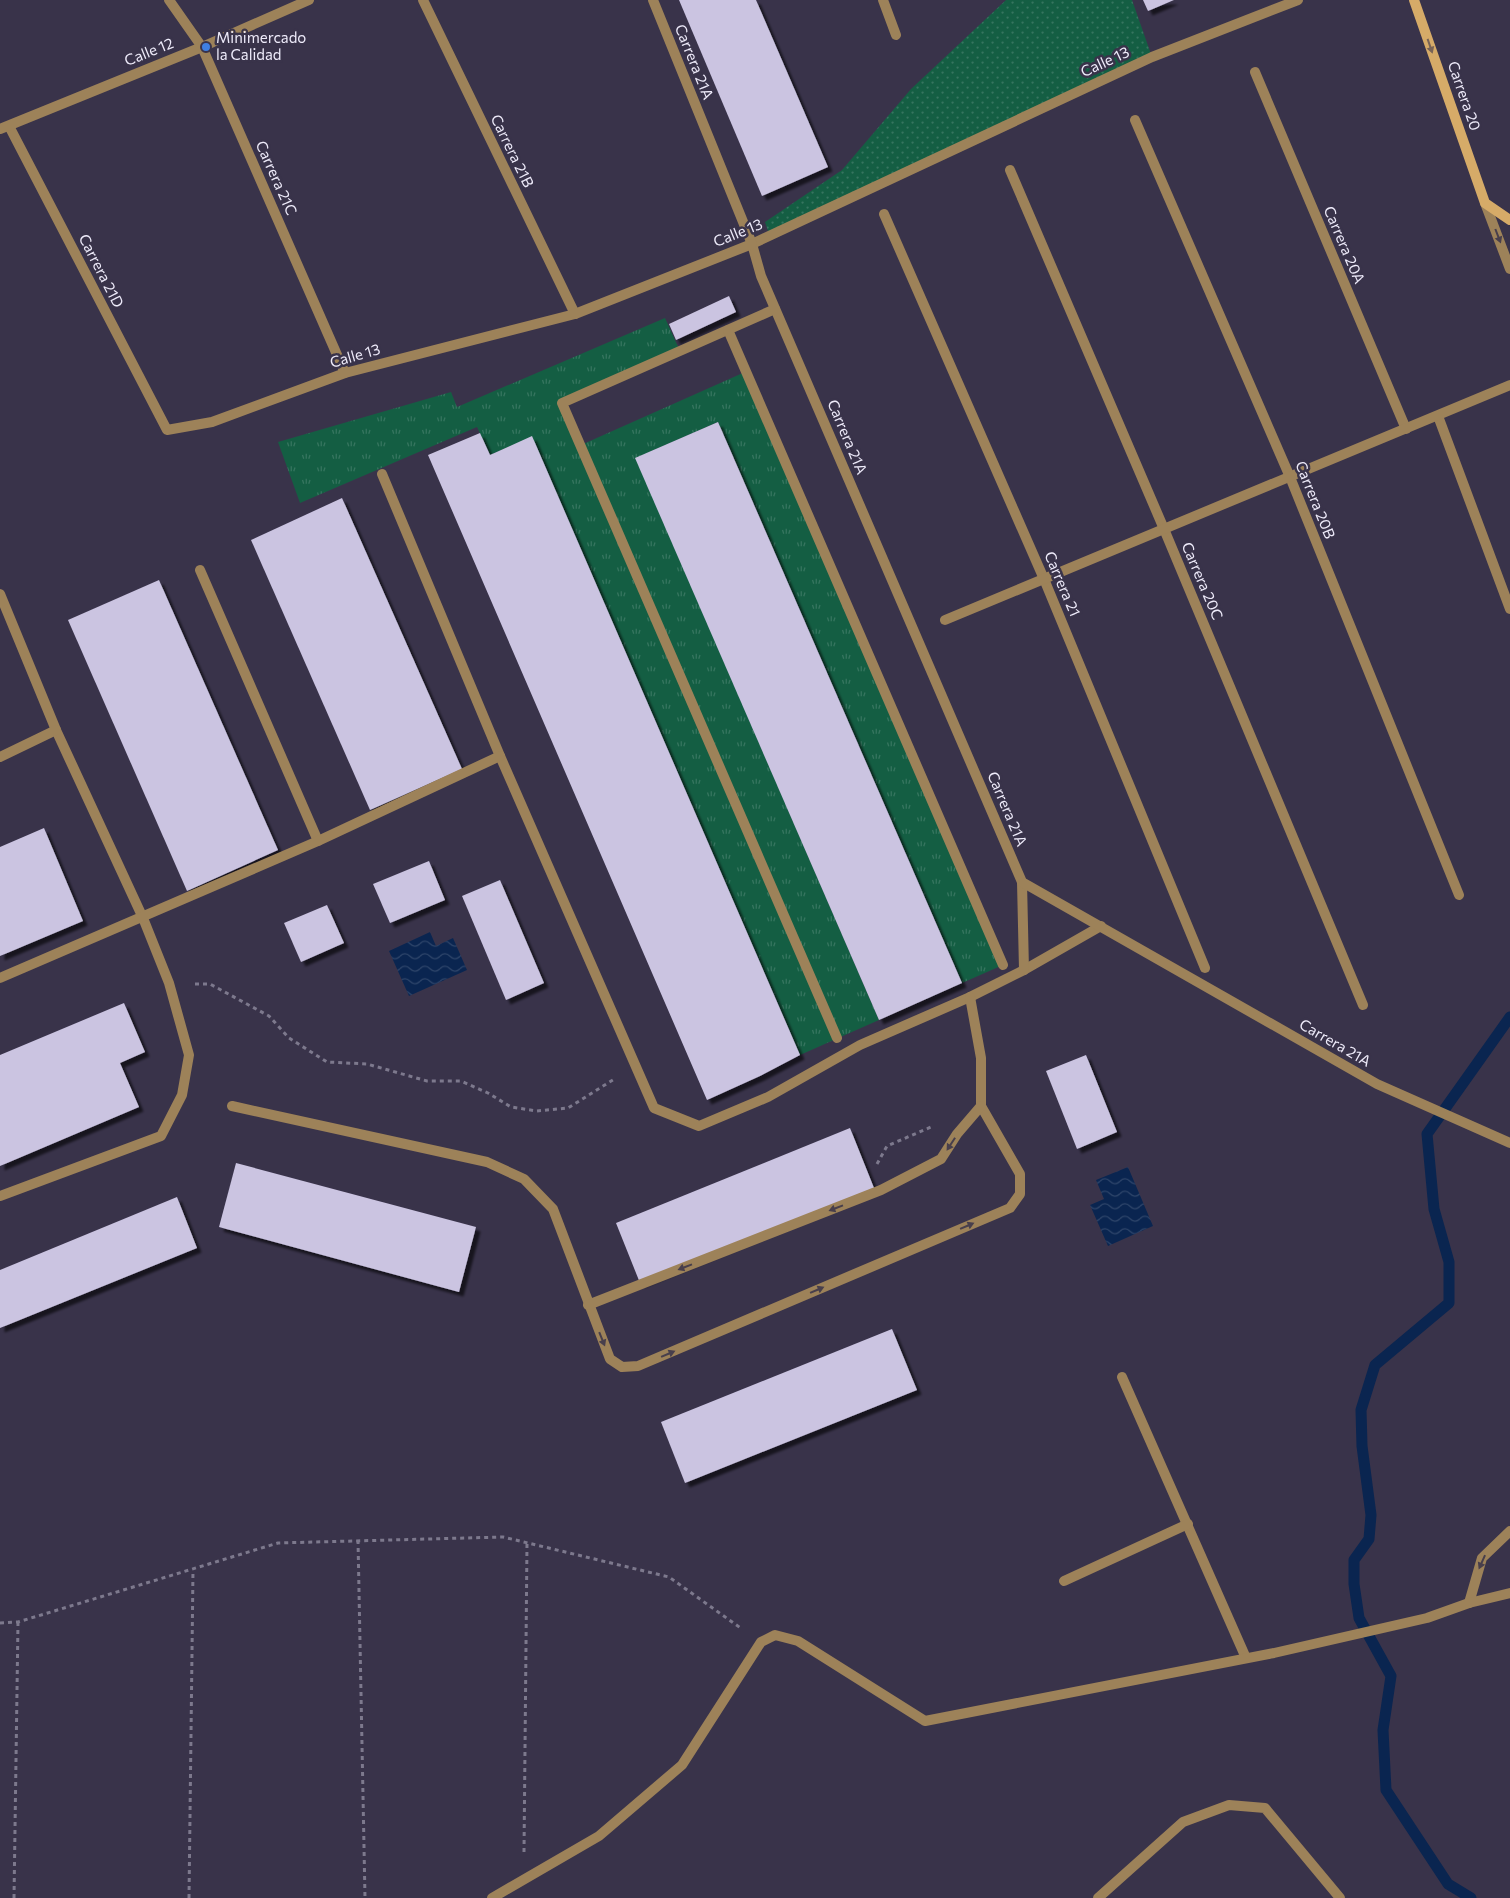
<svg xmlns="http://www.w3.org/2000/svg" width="1510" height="1898" font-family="Commissioner,sans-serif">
<defs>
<pattern id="grass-tufts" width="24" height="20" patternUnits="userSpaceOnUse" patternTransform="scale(1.25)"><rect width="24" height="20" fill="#145e43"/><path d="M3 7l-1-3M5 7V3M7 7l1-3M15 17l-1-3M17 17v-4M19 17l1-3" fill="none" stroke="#36755f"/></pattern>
<pattern id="park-dots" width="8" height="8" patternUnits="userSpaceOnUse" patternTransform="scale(1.25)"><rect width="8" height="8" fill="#145e43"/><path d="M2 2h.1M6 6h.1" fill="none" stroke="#36755f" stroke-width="1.8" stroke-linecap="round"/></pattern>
<pattern id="water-waves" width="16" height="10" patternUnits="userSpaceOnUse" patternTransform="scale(1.25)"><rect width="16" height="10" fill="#0a2550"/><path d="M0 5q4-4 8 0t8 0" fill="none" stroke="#2e456a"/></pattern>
<filter id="shadow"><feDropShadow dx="4.5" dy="4.5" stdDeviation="1" flood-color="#0009"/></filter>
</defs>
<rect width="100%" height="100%" fill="#39334a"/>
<path fill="url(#grass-tufts)" d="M665,318L680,351L562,403L581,445L745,372L1003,965L962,983L718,422L636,458L879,1020L800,1055L532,437L490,455L477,427L300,503L278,442L451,392L457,407Z"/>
<path fill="url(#park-dots)" d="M1006,0H1132L1152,57L770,237L765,222L842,170L911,89Z"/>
<g fill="url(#water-waves)">
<path d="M430,932L436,946L453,938L467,970L409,996L389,951Z"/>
<path d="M1128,1167L1153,1226L1108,1246L1090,1205L1104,1199L1096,1180Z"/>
</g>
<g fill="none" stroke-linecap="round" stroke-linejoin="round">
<path stroke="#0a2550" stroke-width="11" d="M1471,1898L1448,1884L1386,1790L1383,1730L1391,1676L1359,1618L1354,1584V1560L1369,1539L1371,1515L1362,1446L1361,1410L1375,1365L1449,1303V1262L1434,1209L1427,1134L1510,1017"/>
</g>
<g fill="#cbc4e1" filter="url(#shadow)">
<path d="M679,0H756L828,167L762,196Z"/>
<path d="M1143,0H1174L1148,11Z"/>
<path d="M729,296L736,312L676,340L669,324Z"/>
<path d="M718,422L962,983L879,1020L635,458Z"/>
<path d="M480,433L490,455L532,436L800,1055L760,1076L707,1100L428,455Z"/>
<path d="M342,498L462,769L370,810L251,540Z"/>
<path d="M159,580L278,850L187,891L68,620Z"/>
<path d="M44,828L83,921L0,956V847Z"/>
<path d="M429,861L445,900L390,923L373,884Z"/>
<path d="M500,880L544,983L506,1000L462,896Z"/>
<path d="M327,905L344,943L301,962L284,923Z"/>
<path d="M124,1003L145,1052L120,1063L139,1107L0,1166V1055Z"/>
<path d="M1086,1055L1117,1132L1077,1149L1046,1071Z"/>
<path d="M850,1128L874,1188L640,1283L616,1223Z"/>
<path d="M236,1163L476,1227L459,1292L219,1227Z"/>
<path d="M177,1197L197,1248L0,1328V1270Z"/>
<path d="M892,1329L917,1390L685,1483L661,1422Z"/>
</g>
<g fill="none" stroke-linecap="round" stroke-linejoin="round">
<g stroke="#7d798d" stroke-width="3" stroke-dasharray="4 4" stroke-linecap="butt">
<path d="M195,984H210L269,1016L289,1038L327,1062L367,1064L427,1081H461L488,1093L511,1107L537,1111L568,1108L616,1078"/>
<path d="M877,1164L887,1146L931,1127"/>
<path d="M358,1540L365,1898"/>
<path d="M0,1623L18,1622L278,1543L503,1537L669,1577L742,1629"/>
<path d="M524,1852L527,1543"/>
<path d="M14,1898L18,1622"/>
<path d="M189,1898L193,1570"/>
</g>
<g stroke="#9d8259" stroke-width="10">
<path d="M1255,72L1406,429"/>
<path d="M1135,120L1290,477L1459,895"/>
<path d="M1010,170L1164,529L1363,1005"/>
<path d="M1485,203L1510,269"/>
<path d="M884,214L1044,579L1205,968"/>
<path d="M752,244L1152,57L1298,0"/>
<path d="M775,309L562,403L837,1038"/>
<path d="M728,330L1003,965"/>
<path d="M1438,416L1510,609"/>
<path d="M382,474L500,756L654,1108L699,1126L768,1097L860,1045L970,997L1024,970L1101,926"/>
<path d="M200,570L318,841"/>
<path d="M0,594L56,730L143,918L169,983L189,1055L182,1095L161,1136L0,1196"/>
<path d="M945,620L1510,385"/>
<path d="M0,757L56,730"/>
<path d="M1022,882L1024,970"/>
<path d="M0,978L318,841L500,756"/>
<path d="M232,1106L487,1162L524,1179L553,1209L610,1359L622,1367L638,1366L1010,1208L1020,1194V1174L981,1106V1058L970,997"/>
<path d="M588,1305L881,1190L941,1159L957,1134L981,1106"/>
<path d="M1122,1377L1246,1658"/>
<path d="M1064,1581L1188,1524"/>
<path d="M1098,1898L1183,1822L1229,1805L1265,1808L1340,1898"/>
</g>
<g stroke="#9d8259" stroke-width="10">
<path d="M169,0L202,47L345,373"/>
<path d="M423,0L575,314"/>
<path d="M653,0L752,244L761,276L1022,882L1377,1084L1510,1143"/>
<path d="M883,0L896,35"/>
<path d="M9,126L167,430L212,422L345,373L575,314L752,244"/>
<path d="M0,129L202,47L309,0"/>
<path d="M1469,1603L1482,1558L1510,1531"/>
<path d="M492,1898L599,1836L682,1765L761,1642L775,1635L798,1641L925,1721L1274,1653L1427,1618L1469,1603L1510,1593"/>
</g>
<path stroke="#d6ab68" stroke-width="10" d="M1414,0L1485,203L1510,220"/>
</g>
<defs><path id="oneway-solid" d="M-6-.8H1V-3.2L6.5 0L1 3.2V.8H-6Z" transform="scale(1.25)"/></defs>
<use fill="#786356" href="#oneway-solid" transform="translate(1430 46) rotate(71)"/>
<g fill="#483f4c">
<use href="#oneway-solid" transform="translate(1498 236) rotate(69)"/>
<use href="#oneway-solid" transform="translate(951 1144) rotate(123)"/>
<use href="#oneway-solid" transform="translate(836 1208) rotate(159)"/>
<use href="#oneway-solid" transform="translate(967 1226) rotate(-23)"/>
<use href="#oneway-solid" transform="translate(685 1267) rotate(159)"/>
<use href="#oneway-solid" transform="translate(817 1290) rotate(-23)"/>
<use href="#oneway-solid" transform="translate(602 1339) rotate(68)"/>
<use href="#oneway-solid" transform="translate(668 1354) rotate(-23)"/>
<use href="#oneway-solid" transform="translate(1482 1562) rotate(114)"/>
</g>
<circle fill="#3f7fe0" stroke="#39334a" stroke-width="2" cx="206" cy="47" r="5"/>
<g text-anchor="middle" stroke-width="5" stroke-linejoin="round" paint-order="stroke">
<g font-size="15" fill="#eeebfa" stroke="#39334a" text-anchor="start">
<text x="216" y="43">Minimercado<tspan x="216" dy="17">la Calidad</tspan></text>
</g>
<g font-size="15" fill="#eeebfa" stroke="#39334a">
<text transform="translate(149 52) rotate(-22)" y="5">Calle 12</text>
<text transform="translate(694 62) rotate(68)" y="5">Carrera 21A</text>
<text transform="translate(1105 62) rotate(-25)" y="5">Calle 13</text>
<text transform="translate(1464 96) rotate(71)" y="5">Carrera 20</text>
<text transform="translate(512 151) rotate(64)" y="5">Carrera 21B</text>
<text transform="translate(276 178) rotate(66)" y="5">Carrera 21C</text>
<text transform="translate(738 233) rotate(-22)" y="5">Calle 13</text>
<text transform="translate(1344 245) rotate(67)" y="5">Carrera 20A</text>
<text transform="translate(101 271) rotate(63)" y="5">Carrera 21D</text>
<text transform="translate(355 356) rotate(-16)" y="5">Calle 13</text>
<text transform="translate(847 437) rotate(67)" y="5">Carrera 21A</text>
<text transform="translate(1315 500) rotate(68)" y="5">Carrera 20B</text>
<text transform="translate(1202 581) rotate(67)" y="5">Carrera 20C</text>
<text transform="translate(1062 584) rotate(67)" y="5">Carrera 21</text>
<text transform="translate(1007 809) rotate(67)" y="5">Carrera 21A</text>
<text transform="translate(1335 1043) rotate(30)" y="5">Carrera 21A</text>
</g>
</g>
</svg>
